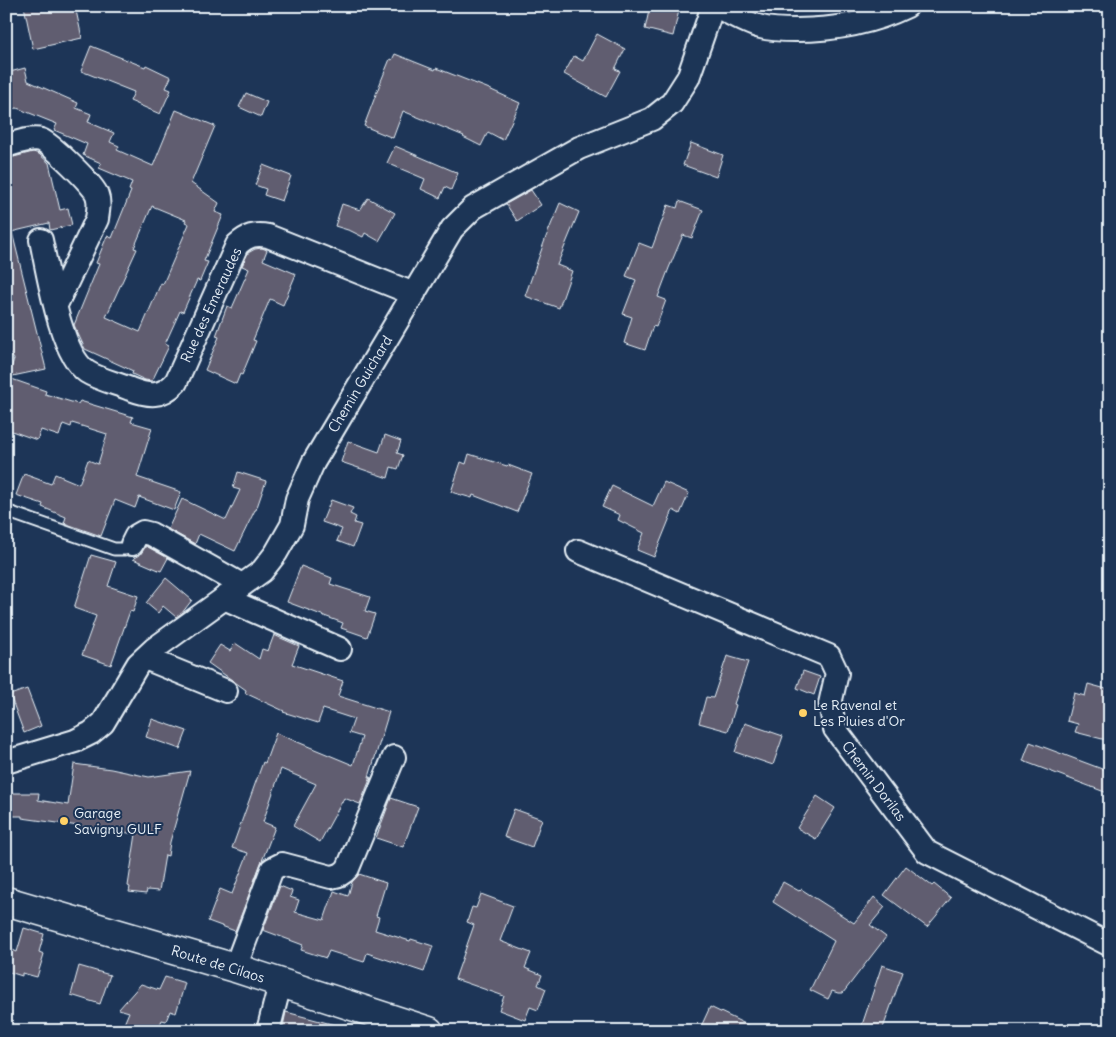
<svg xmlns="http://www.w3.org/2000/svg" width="1116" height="1037" font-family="Delius,sans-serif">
<rect width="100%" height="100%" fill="#1d3557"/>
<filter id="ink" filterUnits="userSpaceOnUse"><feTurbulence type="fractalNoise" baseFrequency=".02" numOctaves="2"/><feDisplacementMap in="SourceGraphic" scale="10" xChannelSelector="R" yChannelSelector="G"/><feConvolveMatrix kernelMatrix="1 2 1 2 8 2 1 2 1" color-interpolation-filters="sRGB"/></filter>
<g filter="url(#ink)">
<g fill="#615d6f" stroke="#e8f1f8" fill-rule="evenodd">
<path d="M24,6H75L82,38L33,49Z"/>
<path d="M650,6H680L673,36L645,29Z"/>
<path d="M597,34L625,49L615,69L620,71L606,97L564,74L574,56L583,61Z"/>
<path d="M91,46L145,67L146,65L171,77L166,88L171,90L160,114L130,101L134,92L81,71Z"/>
<path d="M395,54L435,70L436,68L487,88L520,103L503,140L488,132L481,146L463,137L464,136L403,111L393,138L364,126L381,81L390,59L392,60Z"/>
<path d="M25,68L28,81L78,103L76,108L91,114L88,122L114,133L110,142L119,146L117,150L153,166L176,110L215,126L191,183L219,203L215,212L223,215L204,261L208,262L200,281L197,280L183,312L180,311L165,344L169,346L152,381L145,380L132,374L133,371L85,349L74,325L99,264L96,263L107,236L112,238L131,191L129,190L132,182L99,168L101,163L83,155L87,144L54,130L57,124L17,108L6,110V73ZM152,206L186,220L185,222L189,224L163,284L161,283L140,332L106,317L137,249L134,248Z"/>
<path d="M246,93L267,102L261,117L239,107Z"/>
<path d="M691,143L723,155L716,177L683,165Z"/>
<path d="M395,146L458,173L451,190L445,187L440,198L421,189L425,179L387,163Z"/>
<path d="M33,152L39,154L49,163L60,210L68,208L72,225L50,230L49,223L11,232H12L46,369L8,377L14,359L6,349V159Z"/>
<path d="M263,165L291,176L282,201L264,195L266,189L255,185Z"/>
<path d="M531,190L541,205L517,221L506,204Z"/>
<path d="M368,198L395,213L379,241L365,233L363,237L351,231L335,226L342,204L360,210Z"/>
<path d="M679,201L703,210L692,238L683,235L669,268L658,297L666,300L656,327L653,326L645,350L624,343L632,317L623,314L636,280L626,276L639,243L652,248L668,205L677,208Z"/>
<path d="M560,203L579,212L557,265L572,271L559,308L525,296L546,237Z"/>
<path d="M262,248L267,250L263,260L296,274L283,305L270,299L253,340L256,341L242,375L240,374L236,384L205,370L219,337L216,336L227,306L232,308L249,269L242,266L248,253L255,249Z"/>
<path d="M6,377L46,391L45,394L78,404L80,401L133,417L131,422L152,428L137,477L181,492L174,510L139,497L135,508L115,500L101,536L64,523L66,517L42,507L43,504L16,495L24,474L51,484L55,474L79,484L88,460L98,464L107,434L72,423L71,427L63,424L59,436L41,430L37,440L6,429Z"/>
<path d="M385,435L401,441L397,453L403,455L398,469L391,467L388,478L341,462L348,441L379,452Z"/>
<path d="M469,454L507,466L508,465L532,474L517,512L473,495L472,498L451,492L461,462L466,464Z"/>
<path d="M238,472L266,481L256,510H255L235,551L199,534L195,544L168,529L182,499L226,520L240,490L233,488Z"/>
<path d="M664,482L689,493L680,514L673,510L654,557L637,550L644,533L618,520L620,515L602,507L612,486L653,506Z"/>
<path d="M331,500L353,508L350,514L356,517L354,523L361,525L353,547L337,541L342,529L322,522Z"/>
<path d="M146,546L168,558L161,571L133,559L140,555Z"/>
<path d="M91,555L116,562L108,586L138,596L133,612L130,611L111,665L82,655L96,616L74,608Z"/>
<path d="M301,566L332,578L330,584L370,597L365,611L375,614L367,637L341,628L343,623L287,602Z"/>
<path d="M166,578L192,600L182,613L176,617L163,606L158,613L146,603Z"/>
<path d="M274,635L299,646L292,664L343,681L338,696L389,712L369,777H371L360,804L344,798L320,842L293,826L316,784L281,769L263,822L275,827L235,931L208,921L220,889L232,894L248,853L232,848L263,762L265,763L276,733L353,765L362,737L349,733L354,719L323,709L318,723L283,712L284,711L245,693L246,690L208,663L220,645L230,651L235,643L259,659L262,649L268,651Z"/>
<path d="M727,656L748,662L734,704L736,705L728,731L699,723L706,697L713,698Z"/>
<path d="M803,671L820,677L814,695L797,688Z"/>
<path d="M1088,684L1110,690V741L1075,732L1078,724L1067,721L1074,693L1085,696Z"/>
<path d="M27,689L41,726L24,733L10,695Z"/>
<path d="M152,719L187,731L180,749L146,737Z"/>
<path d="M745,723L783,736L773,765L735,752Z"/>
<path d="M1030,742L1110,772V794L1023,761Z"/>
<path d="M74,764L111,769L149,777L190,771L170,842L168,856L165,855L159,891L147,890L146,894L129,892L130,887L128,886L136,834L22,818V816H6V793H39L38,800L68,805Z"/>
<path d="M817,796L835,808L816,839L797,828Z"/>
<path d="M391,798L418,807L403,847L376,838Z"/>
<path d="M514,809L542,819L532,847L504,837Z"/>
<path d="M906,866L932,886L934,884L951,898L927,927L884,895Z"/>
<path d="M359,874L386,883L376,916L379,917L375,930L410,941L411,939L433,946L424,972L367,953L364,962L329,951L326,958L301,950L303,945L263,930L280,886L292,891L290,897L299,900L295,912L324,920L334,891L348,896L352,882Z"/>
<path d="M783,882L799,891L801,889L854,923L874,897L885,907L870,925L886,937L843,993H838L832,991L828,999L810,990L834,941L773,902Z"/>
<path d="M481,894L513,906L500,941L531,953L525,968L542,975L538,985L546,989L538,1010L530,1007L525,1020L499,1010L504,996L455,979L474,925L467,922L472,907L476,908Z"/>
<path d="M24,928L44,934L39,952L44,954L37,977L22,973V976L6,971V947L17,952Z"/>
<path d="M882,965L903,972L882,1031H860Z"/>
<path d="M79,966L110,975L100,1004L71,995Z"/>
<path d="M165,977L185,983L176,1013L170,1011L166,1021L162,1020L157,1031H121L129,1012L119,1009L141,984L159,990Z"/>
<path d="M710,1007L760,1031H699Z"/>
<path d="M286,1012L339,1026L338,1031H282Z"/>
</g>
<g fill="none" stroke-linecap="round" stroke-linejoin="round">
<g stroke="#e8f1f8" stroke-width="15">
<path id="service" d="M6,511L114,549H125L132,544"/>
</g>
<g stroke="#e8f1f8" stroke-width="26">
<g id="minor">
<path d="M716,6C730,13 746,23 761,27C772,30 785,30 796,30C835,30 872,23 907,6"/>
<path d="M6,146C16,143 31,137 41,140C51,144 94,185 97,195C100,203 98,211 97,219L56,305"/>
<path d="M41,240C48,272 60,354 87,372C98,379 118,384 130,389C149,396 161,398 176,382L237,245C247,236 255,233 268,236L414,294"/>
<path d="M132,544L136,536L143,532L151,534L242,585"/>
<path d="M578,551L829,656L837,673L830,704L835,729L927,852L1110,945"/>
<path d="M224,598L340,649"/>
<path d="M145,658L226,691"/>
<path d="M6,762L75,741L91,733L103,723L138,664L154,649L262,571L276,553L292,525L297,499L313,463L452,229L473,208L579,148L652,119L672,103L688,78L713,6"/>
<path d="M235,968L272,869L282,864L331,877C339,876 343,874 348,868L394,757"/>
<path d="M268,1031L280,984"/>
</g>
</g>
<g stroke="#e8f1f8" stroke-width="31">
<path id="secondary" d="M6,901L235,968L429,1031"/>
</g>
<use href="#service" stroke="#1d3557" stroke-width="11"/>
<use href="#minor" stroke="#1d3557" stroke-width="22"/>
<use href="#secondary" stroke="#1d3557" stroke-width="28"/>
</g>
</g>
<g fill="#ffd166" stroke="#1d3557" stroke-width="2">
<circle cx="803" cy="713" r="5"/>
<circle cx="64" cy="821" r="5"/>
</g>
<g text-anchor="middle" stroke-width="4" stroke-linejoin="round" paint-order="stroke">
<g font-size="14" fill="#e8f1f8" stroke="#1d3557">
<text transform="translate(211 305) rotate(-65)" y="5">Rue des Emeraudes</text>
<text transform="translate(360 384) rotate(-59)" y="5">Chemin Guichard</text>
<text transform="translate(874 781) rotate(53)" y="5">Chemin Dorilas</text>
<text transform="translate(218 964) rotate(17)" y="5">Route de Cilaos</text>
</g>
<g font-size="14" fill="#e8f1f8" stroke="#1d3557" text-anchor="start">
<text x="813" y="710">Le Ravenal et<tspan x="813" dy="16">Les Pluies d'Or</tspan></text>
<text x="74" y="818">Garage<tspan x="74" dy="16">Savigny GULF</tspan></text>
</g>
</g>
<rect width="1116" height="1037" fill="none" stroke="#1d3557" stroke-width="25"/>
<rect x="12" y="12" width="1091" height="1012" fill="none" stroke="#e8f1f8" stroke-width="2" filter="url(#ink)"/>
</svg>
